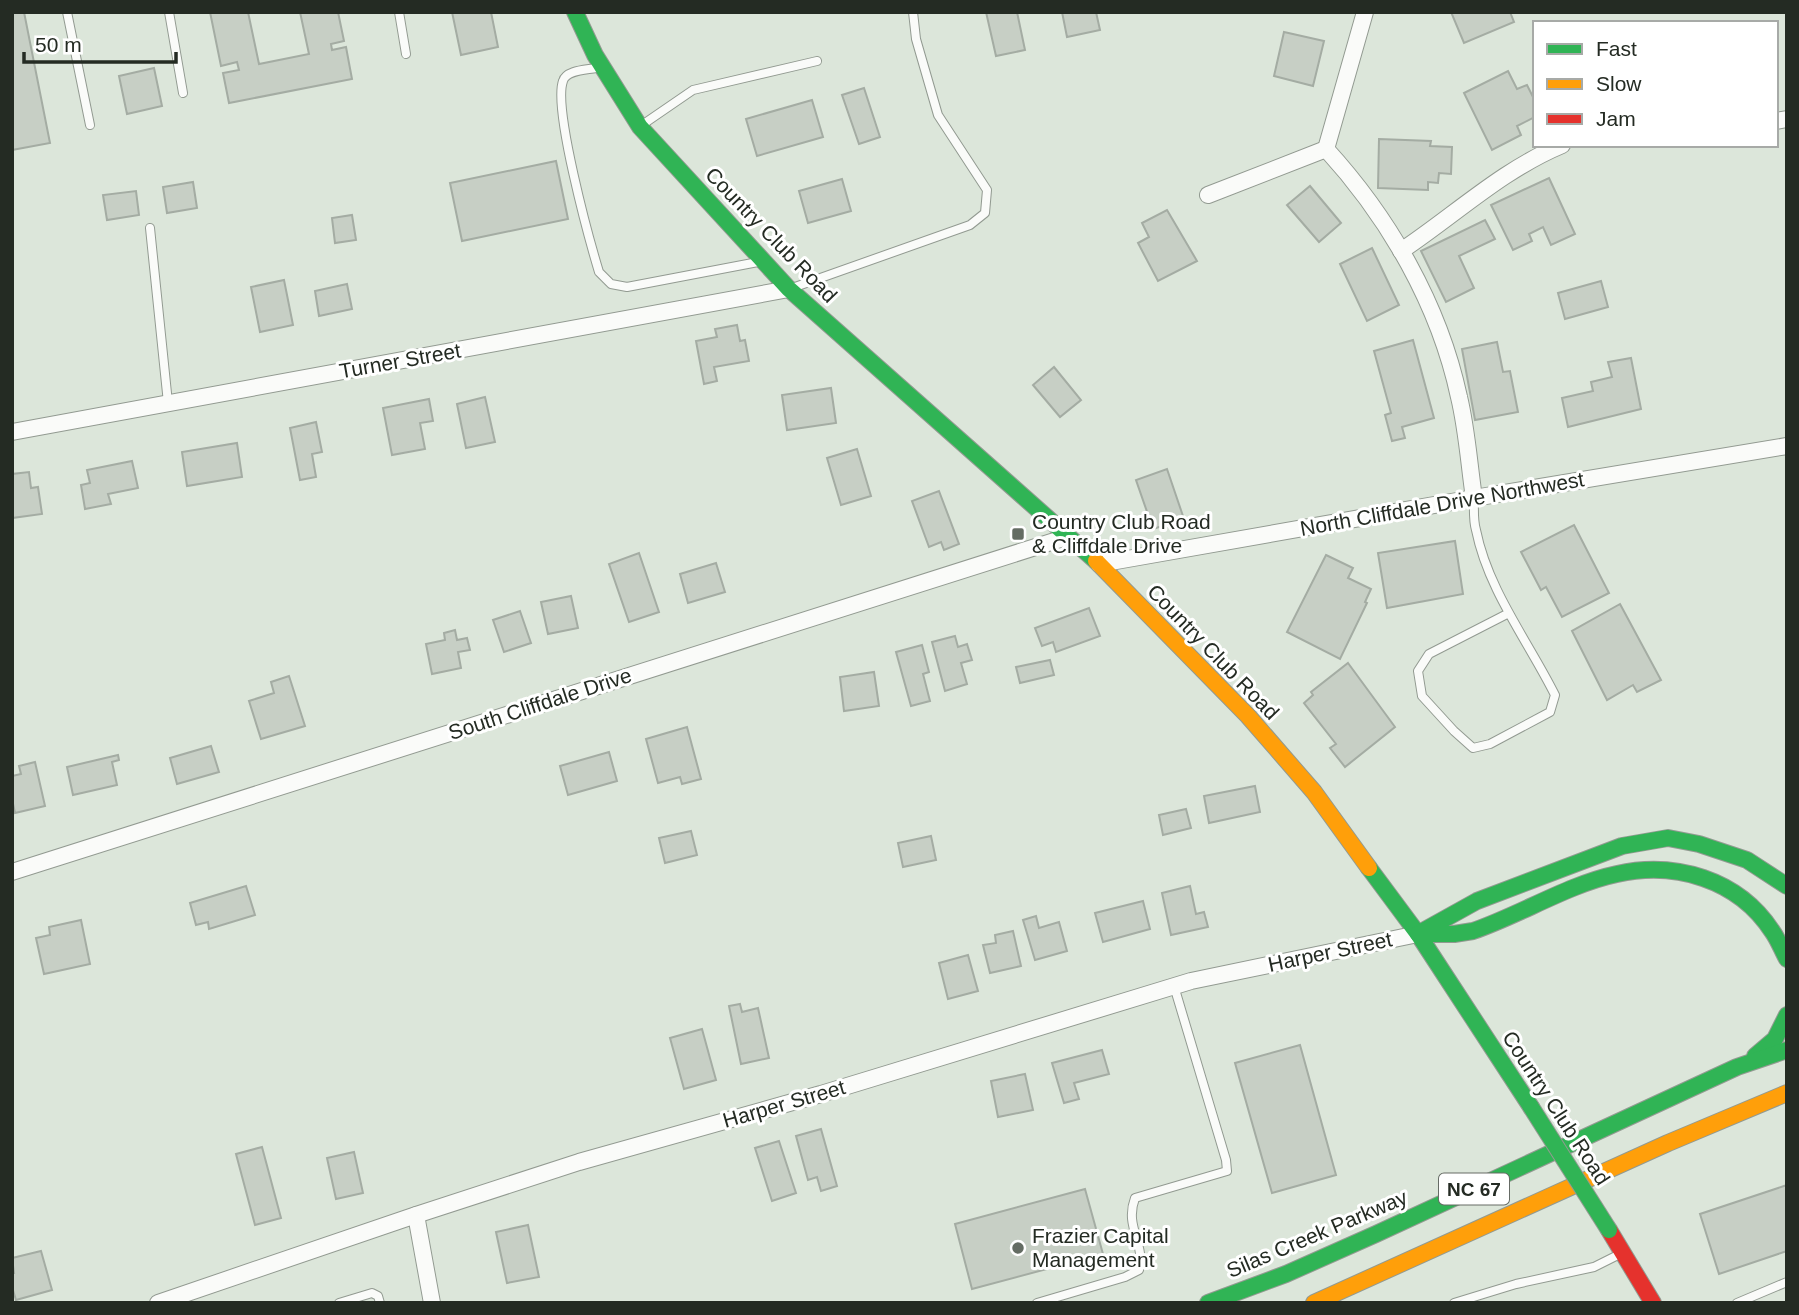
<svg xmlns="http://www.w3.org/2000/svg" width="1799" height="1315" font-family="Helvetica,sans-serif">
<rect width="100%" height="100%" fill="#dce6da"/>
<g fill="#c7cfc5" stroke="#a4aca3" stroke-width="2">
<path d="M12,12H24L50,143L12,150Z"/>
<path d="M210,12H248L259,64L309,54L300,12H338L344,41L331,44L332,50L346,47L352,79L229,103L223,73L239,70L237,62L221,66Z"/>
<path d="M452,12H491L498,47L461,55Z"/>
<path d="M986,12H1017L1025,50L996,56Z"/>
<path d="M1062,12H1096L1100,30L1067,37Z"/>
<path d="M1451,12H1510L1514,22L1464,43Z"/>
<path d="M1284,32L1324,41L1313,86L1274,76Z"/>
<path d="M154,68L162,106L127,114L119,76Z"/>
<path d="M1508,71L1517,89L1527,85L1535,101V117L1517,126L1521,135L1492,150L1464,93Z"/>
<path d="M864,88L880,137L859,144L842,95Z"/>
<path d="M812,100L823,137L757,156L746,119Z"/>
<path d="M1379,139L1431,141L1430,146L1452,147L1451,174L1439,173L1438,183L1428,182V190L1378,188Z"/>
<path d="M556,161L568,219L462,241L450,183Z"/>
<path d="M1549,178L1575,234L1551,245L1543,227L1529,234L1532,241L1513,250L1491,205Z"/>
<path d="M842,179L851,211L808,223L799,191Z"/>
<path d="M193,182L197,208L167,213L163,187Z"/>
<path d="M1310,186L1341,223L1319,242L1287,205Z"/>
<path d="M136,191L139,215L107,220L103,195Z"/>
<path d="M1167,210L1197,261L1158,281L1138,243L1149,237L1142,223Z"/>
<path d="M352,215L356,240L335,243L332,218Z"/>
<path d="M1485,220L1495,239L1459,256L1474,288L1446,302L1421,251Z"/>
<path d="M1372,248L1399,305L1367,321L1340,264Z"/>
<path d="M284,280L293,325L260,332L251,287Z"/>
<path d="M1601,281L1608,307L1565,319L1558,293Z"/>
<path d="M347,284L352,309L319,316L315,291Z"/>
<path d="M737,325L740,341L745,340L749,361L714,367L717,381L704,384L696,341L717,337L715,329Z"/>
<path d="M1413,340L1434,418L1402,427L1405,438L1392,441L1385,415L1391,413L1374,351Z"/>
<path d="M1497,342L1503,372L1510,371L1518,412L1475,420L1462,349Z"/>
<path d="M1631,358L1641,409L1568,427L1562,398L1593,391L1591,382L1612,377L1608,362Z"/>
<path d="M1054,367L1081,400L1060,417L1033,385Z"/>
<path d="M831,388L836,423L787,430L782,395Z"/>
<path d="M485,397L495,442L466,448L457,404Z"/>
<path d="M429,399L433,421L420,423L425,449L392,455L383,408Z"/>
<path d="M316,422L322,452L312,454L316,477L300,480L290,428Z"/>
<path d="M237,443L242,477L187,486L182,452Z"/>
<path d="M857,449L871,496L841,505L827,458Z"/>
<path d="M132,461L138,488L108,494L111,504L85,509L81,485L90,483L87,470Z"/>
<path d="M1167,469L1184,519L1153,529L1136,480Z"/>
<path d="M29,472L31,488L38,487L42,514L12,518V474Z"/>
<path d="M939,491L959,544L944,550L941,542L929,547L912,501Z"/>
<path d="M1574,525L1609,593L1562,617L1546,587L1541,590L1521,552Z"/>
<path d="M1455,541L1463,594L1387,608L1378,553Z"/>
<path d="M639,553L659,612L629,622L609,564Z"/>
<path d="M1326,555L1353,568L1348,578L1371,589L1365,602L1367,603L1340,659L1287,632Z"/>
<path d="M716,563L725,592L688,603L680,574Z"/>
<path d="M571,596L578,628L548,634L541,602Z"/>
<path d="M1620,604L1661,680L1637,692L1633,685L1607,700L1572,631Z"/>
<path d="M1089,608L1100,636L1056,652L1053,642L1042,646L1035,628Z"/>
<path d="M520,611L531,643L504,652L493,620Z"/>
<path d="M455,630L457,640L467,638L470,650L458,652L461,668L432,674L426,644L445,640L444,633Z"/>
<path d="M955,636L958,647L967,644L972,660L961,663L967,684L945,691L932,642Z"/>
<path d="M922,645L929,672L923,674L930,701L911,706L896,652Z"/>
<path d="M1050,660L1054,675L1020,683L1016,667Z"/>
<path d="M1348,663L1395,727L1345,767L1330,748L1336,744L1304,703L1313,695L1311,692Z"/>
<path d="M874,672L879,706L844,711L840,677Z"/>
<path d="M289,676L305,726L261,739L249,701L274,693L271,682Z"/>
<path d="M687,727L701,779L682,784L680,777L658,783L646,739Z"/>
<path d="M211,746L219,772L177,784L170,758Z"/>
<path d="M609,752L617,781L568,795L560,766Z"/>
<path d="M118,755L119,760L112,762L117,785L73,795L67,767Z"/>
<path d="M35,762L45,806L15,813L12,799V776L21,774L19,766Z"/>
<path d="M1255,786L1260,812L1209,823L1204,796Z"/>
<path d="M1186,809L1191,828L1163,835L1159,815Z"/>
<path d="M691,831L697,855L665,863L659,838Z"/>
<path d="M931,836L936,860L903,867L898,843Z"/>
<path d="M246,886L255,915L209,929L208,922L196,925L190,903Z"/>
<path d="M1190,886L1196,914L1204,912L1208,927L1171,935L1162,893Z"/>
<path d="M1143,901L1150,929L1103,942L1095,913Z"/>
<path d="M1036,916L1039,928L1059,922L1067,951L1035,960L1023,920Z"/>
<path d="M81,920L90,964L44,974L36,938L50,935L49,927Z"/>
<path d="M1013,931L1021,966L990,973L983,945L996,943L995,935Z"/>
<path d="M968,955L978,991L948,999L939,963Z"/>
<path d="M740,1004L742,1012L758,1008L769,1058L741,1064L729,1006Z"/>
<path d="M702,1029L716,1080L684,1089L670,1038Z"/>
<path d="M1300,1045L1336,1175L1272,1193L1235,1063Z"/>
<path d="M1102,1050L1109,1074L1074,1083L1079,1099L1064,1103L1052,1063Z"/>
<path d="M1025,1074L1033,1110L998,1117L991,1081Z"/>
<path d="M821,1129L837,1186L821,1191L817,1177L808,1180L796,1136Z"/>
<path d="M779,1141L796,1193L772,1201L755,1148Z"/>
<path d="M262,1147L281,1218L255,1225L236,1154Z"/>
<path d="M354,1152L363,1193L336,1199L327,1158Z"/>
<path d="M1787,1185V1251L1719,1274L1700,1214Z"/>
<path d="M1085,1189L1103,1254L972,1289L955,1224Z"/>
<path d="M528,1225L539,1277L507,1283L496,1232Z"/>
<path d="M41,1251L52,1290L16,1300L12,1287V1273H14L12,1258Z"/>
</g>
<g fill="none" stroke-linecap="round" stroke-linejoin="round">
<g stroke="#929a91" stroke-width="10">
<g id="lane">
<path d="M67,12L90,125"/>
<path d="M169,12L183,93"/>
<path d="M399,12L406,54"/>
<path d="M596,68C586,70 566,70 563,81C553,108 589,239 599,272L611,284L627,287L758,262"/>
<path d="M642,125L693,90L817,61"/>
<path d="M150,228L168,403"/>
<path d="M795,287L970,225L985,213L987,190L938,115L916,39L913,12"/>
<path d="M1474,498C1474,508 1473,520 1476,530C1488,590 1528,641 1555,695L1550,712L1490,744L1473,748L1454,731L1422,696L1418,671L1429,654L1509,613"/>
<path d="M339,1303L372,1293L378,1296L380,1303"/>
<path d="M1037,1303L1125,1277L1139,1270C1146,1244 1124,1227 1135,1198L1227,1171L1226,1160L1174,986"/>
<path d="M1454,1303L1516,1284L1594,1267L1620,1254"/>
<path d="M1737,1303L1787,1282"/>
</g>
</g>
<g stroke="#929a91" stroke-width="18">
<g id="street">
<path d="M1365,12L1326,149C1389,218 1439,304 1459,397C1467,430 1469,464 1474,498"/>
<path d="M1776,121L1787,119"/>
<path d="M1208,195L1326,149"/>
<path d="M1401,251C1455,215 1502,170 1562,145"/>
<path d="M12,432L789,289"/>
<path d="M1099,564L1474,498L1787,446"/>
<path d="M12,872L1067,537"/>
<path d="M416,1215L432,1303"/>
<path d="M158,1303L416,1215L579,1162L821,1094L1191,981L1418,934"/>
</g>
</g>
<g stroke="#929a91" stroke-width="18">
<g id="fast">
<path d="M575,12L595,55L640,127L789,289L1096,561"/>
<path d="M1369,868L1418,934L1531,1107"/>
<path d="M1423,931L1477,901L1622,846L1668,838L1699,844L1747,860L1787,886"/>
<path d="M1418,934H1454L1473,931C1520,915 1569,884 1617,874C1675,861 1738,879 1772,931C1778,939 1782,950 1787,959"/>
<path d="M1755,1056L1775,1039L1787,1015"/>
<path d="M1208,1303L1286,1274L1376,1234L1737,1067L1787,1050"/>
</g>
</g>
<g stroke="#929a91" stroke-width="18">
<g id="slow">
<path d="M1096,561L1248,716L1314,792L1369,868"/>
<path d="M1314,1303L1668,1143L1787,1093"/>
</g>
</g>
<g stroke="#929a91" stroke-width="18">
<path id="jam" d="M1609,1230L1653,1303"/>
</g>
<use href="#lane" stroke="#fafbf9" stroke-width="8"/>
<use href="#street" stroke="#fafbf9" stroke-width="16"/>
<use href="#fast" stroke="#30b455" stroke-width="16"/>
<use href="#slow" stroke="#ff9f0a" stroke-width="16"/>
<use href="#jam" stroke="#e5322d" stroke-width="16"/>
<g stroke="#929a91" stroke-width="18" stroke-linecap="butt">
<path id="fast-bridge" d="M1531,1107L1609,1230"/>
</g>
<use href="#fast-bridge" stroke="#30b455" stroke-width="16"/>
</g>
<g fill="#646c63" stroke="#fff" stroke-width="2.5">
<rect x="1011" y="527" width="14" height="14" rx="3.5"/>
<circle cx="1018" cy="1248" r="7"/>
</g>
<g text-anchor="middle" stroke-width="6" stroke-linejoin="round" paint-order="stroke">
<rect fill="#fff" stroke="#666b65" stroke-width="2" x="1439" y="1173.5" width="70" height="31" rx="5"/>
<g font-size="19" font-weight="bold" fill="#242b23">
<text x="1474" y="1196">NC 67</text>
</g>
<g font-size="21" fill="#242b23" stroke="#fff">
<text transform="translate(771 235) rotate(46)" y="7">Country Club Road</text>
<text transform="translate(400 361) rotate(-10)" y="7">Turner Street</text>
<text transform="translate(1442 504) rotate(-10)" y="7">North Cliffdale Drive Northwest</text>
<text transform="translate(1213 652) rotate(46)" y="7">Country Club Road</text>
<text transform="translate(540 704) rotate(-18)" y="7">South Cliffdale Drive</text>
<text transform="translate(1330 952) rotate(-12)" y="7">Harper Street</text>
<text transform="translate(784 1104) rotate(-16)" y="7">Harper Street</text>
<text transform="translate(1556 1108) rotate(57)" y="7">Country Club Road</text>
<text transform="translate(1317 1234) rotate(-23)" y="7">Silas Creek Parkway</text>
</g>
<g font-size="21" fill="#242b23" stroke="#fff" text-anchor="start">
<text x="1032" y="529">Country Club Road<tspan x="1032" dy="24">&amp; Cliffdale Drive</tspan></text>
<text x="1032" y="1243">Frazier Capital<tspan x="1032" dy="24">Management</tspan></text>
</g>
</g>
<rect width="1799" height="1315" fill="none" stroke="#242b23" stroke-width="28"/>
<rect x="1533" y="21" width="245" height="126" fill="#ffffff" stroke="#a7aaa7" stroke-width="2"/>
<rect x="1547" y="44" width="35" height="10" fill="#30b455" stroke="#a7aaa7" stroke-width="2"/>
<text x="1596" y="56" font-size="21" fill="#242b23">Fast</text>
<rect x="1547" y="79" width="35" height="10" fill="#ff9f0a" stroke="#a7aaa7" stroke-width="2"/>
<text x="1596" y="91" font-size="21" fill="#242b23">Slow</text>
<rect x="1547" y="114" width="35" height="10" fill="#e5322d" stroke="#a7aaa7" stroke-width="2"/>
<text x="1596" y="126" font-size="21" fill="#242b23">Jam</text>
<path d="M24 52v10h152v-10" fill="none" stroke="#242b23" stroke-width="3.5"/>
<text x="35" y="52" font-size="21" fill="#242b23" stroke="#ffffff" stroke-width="5" paint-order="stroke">50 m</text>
</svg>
